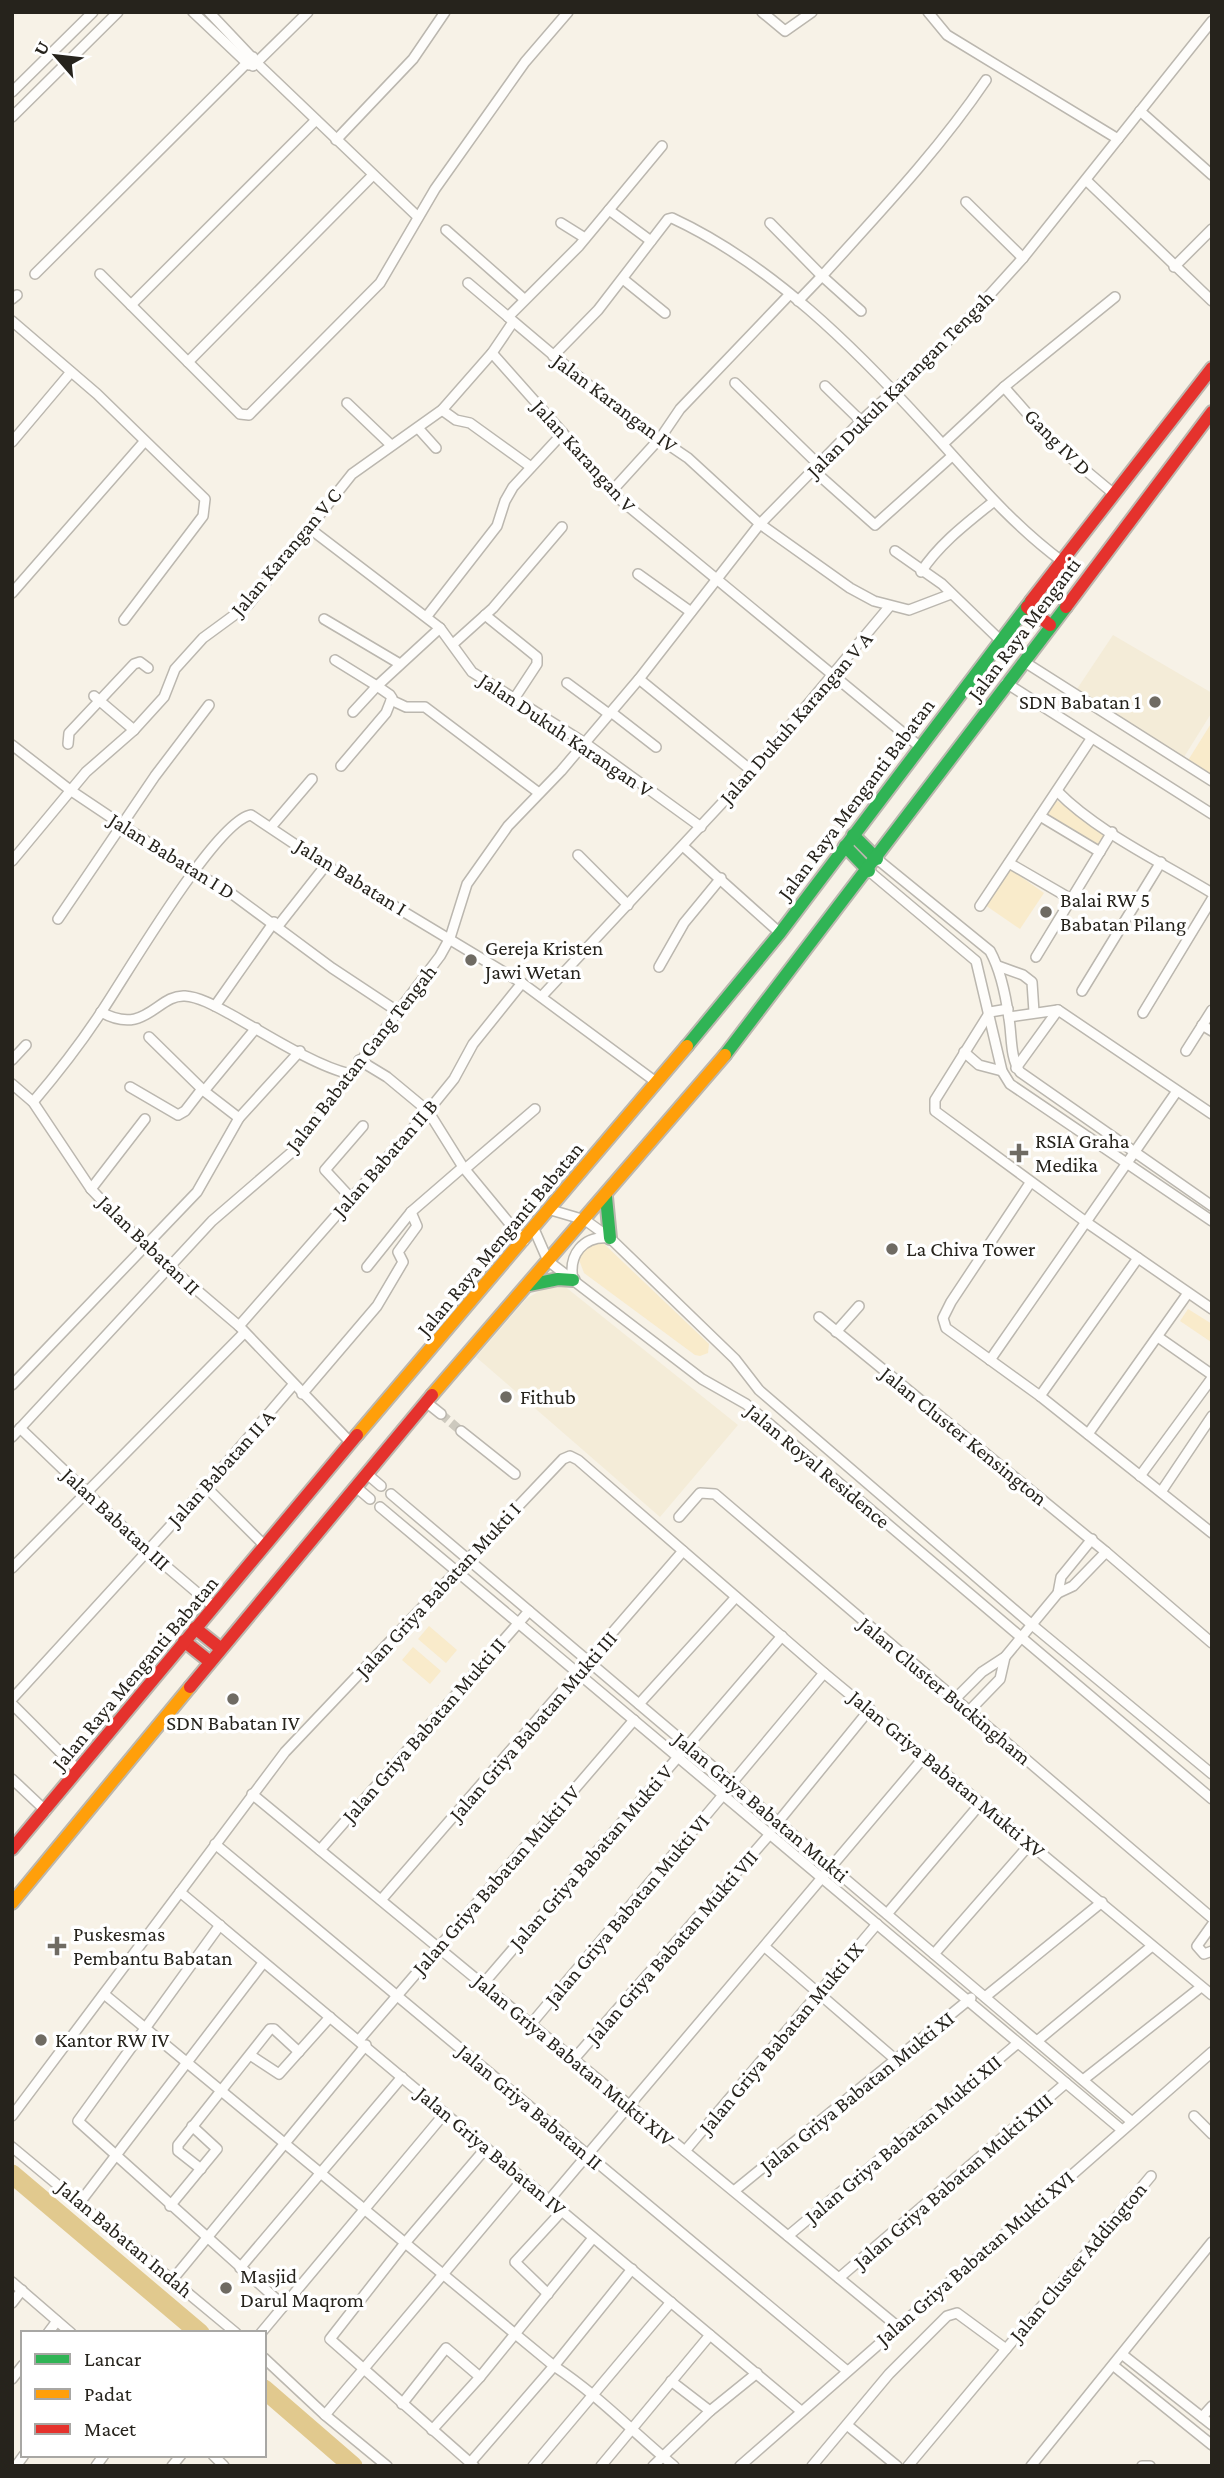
<svg xmlns="http://www.w3.org/2000/svg" width="1224" height="2478" font-family="'Crimson Pro',serif">
<rect width="100%" height="100%" fill="#f7f2e7"/>
<g fill="#f4ecd8">
<path d="M1113,635L1212,693V712L1184,757L1077,689Z"/>
<path d="M563,1285L738,1425L660,1517L476,1357L527,1298L547,1287Z"/>
</g>
<g fill="#f9ebcb">
<path d="M1212,722V777L1187,762Z"/>
<path d="M1054,799L1109,832L1098,848L1044,817Z"/>
<path d="M1010,869L1044,893L1020,929L985,905Z"/>
<path d="M601,1241L709,1344L708,1353L700,1356L695,1355L584,1273L578,1257L583,1247Z"/>
<path d="M1188,1309L1212,1324L1211,1342L1180,1321Z"/>
<path d="M429,1626L457,1650L446,1663L418,1639Z"/>
<path d="M413,1647L441,1671L430,1684L402,1660Z"/>
</g>
<g fill="none" stroke-linecap="round" stroke-linejoin="round">
<g stroke="#e1c98e" stroke-width="19">
<path d="M12,2174L200,2333"/>
<path d="M264,2389L353,2466"/>
</g>
<path stroke="#cdc9be" stroke-width="9" stroke-dasharray="9 4.5" stroke-linecap="butt" d="M441,1414L461,1431"/>
<g stroke="#bbb7af" stroke-width="12">
<g id="street">
<path d="M193,12L249,65"/>
<path d="M209,12L261,67L418,217"/>
<path d="M762,12L785,31L812,12"/>
<path d="M928,12L947,35L1118,139"/>
<path d="M253,66L308,12"/>
<path d="M12,92L93,12"/>
<path d="M1140,111L1212,175"/>
<path d="M12,117L118,12"/>
<path d="M336,140L413,59L445,12"/>
<path d="M1087,181L1212,301"/>
<path d="M966,202L1023,258"/>
<path d="M609,210L651,241"/>
<path d="M561,223L585,238"/>
<path d="M770,223L822,276C879,213 938,151 986,80"/>
<path d="M446,230L524,299"/>
<path d="M1174,267L1212,229"/>
<path d="M35,274L253,57"/>
<path d="M100,274L240,414L249,415L380,283L435,189L525,62L568,12"/>
<path d="M623,279L665,313"/>
<path d="M468,283L623,414L688,458L760,524L850,588L874,601L909,610L951,594"/>
<path d="M12,299L17,295"/>
<path d="M798,301L822,276L861,311"/>
<path d="M131,305L316,120"/>
<path d="M508,317L579,246L662,146"/>
<path d="M12,321L97,394L205,499L203,516L124,620"/>
<path d="M492,353L563,433L611,492L919,746"/>
<path d="M553,356L598,310L668,219L672,218C771,264 854,347 927,427C971,475 1010,523 1063,562"/>
<path d="M188,362L373,175"/>
<path d="M735,383L818,464"/>
<path d="M825,386L861,421"/>
<path d="M1004,387L1054,444L1114,494"/>
<path d="M347,403L391,445"/>
<path d="M442,410L456,420L470,423L531,467"/>
<path d="M418,428L436,448"/>
<path d="M12,442L71,372"/>
<path d="M943,444L1004,387L1115,297"/>
<path d="M812,469L875,525L952,456"/>
<path d="M611,492L661,437L680,409L790,294"/>
<path d="M309,528L440,628L472,672L585,743L701,827"/>
<path d="M895,551L942,584L1000,640"/>
<path d="M921,572C939,544 967,523 993,502"/>
<path d="M638,574L691,612"/>
<path d="M12,593L144,442"/>
<path d="M485,615L537,657V664L514,699"/>
<path d="M427,616L497,526L505,501L513,487L563,433"/>
<path d="M324,619L400,664"/>
<path d="M453,644L493,608L562,527"/>
<path d="M335,660L377,686L353,712"/>
<path d="M1023,661L1212,781"/>
<path d="M639,679L752,771"/>
<path d="M567,683L609,714"/>
<path d="M1006,683L1212,814"/>
<path d="M94,696L134,730"/>
<path d="M391,700L406,707H425L539,793"/>
<path d="M611,712L656,747"/>
<path d="M68,744L69,733L134,664L140,662L148,668"/>
<path d="M12,745L70,790L194,873L224,888L332,968L397,1011"/>
<path d="M341,766L386,713L392,698L390,695L377,686L440,628"/>
<path d="M1057,791C1097,832 1163,863 1212,893"/>
<path d="M1040,816L1100,852"/>
<path d="M271,827L312,779"/>
<path d="M684,847L780,933"/>
<path d="M578,855L628,905"/>
<path d="M877,859L990,951C1001,971 1006,997 1009,1019C1012,1036 1010,1058 1020,1072L1212,1206"/>
<path d="M12,861L86,772L134,730L164,697L175,669L203,638L248,605L352,474L442,410L492,353L513,322"/>
<path d="M1009,863L1071,899"/>
<path d="M869,871L976,961L1002,1071L1010,1084L1212,1221"/>
<path d="M980,906L1091,739"/>
<path d="M58,919L155,776L209,705"/>
<path d="M278,926L326,865"/>
<path d="M1036,957L1112,832"/>
<path d="M998,966L1023,975L1032,982L1034,1012"/>
<path d="M659,967L684,923L721,878"/>
<path d="M1082,991L1161,862"/>
<path d="M542,996L752,771L889,607"/>
<path d="M215,1006L274,922"/>
<path d="M1008,1009L990,1012L935,1100V1111L1086,1222L1212,1309"/>
<path d="M101,1012C146,1037 157,994 185,996C200,997 217,1007 230,1014C264,1033 315,1066 350,1074"/>
<path d="M1143,1013L1212,899"/>
<path d="M1009,1017L1058,1010L1212,1114"/>
<path d="M1202,1025L1212,1031"/>
<path d="M149,1037L204,1091L239,1118L300,1051"/>
<path d="M1186,1051L1212,1010"/>
<path d="M964,1052L979,1065L1002,1071"/>
<path d="M12,1060L26,1045"/>
<path d="M359,1060L387,1077L428,1111L463,1167L524,1241"/>
<path d="M1016,1068L1058,1010"/>
<path d="M12,1084L33,1102L91,1189L144,1245L239,1326L351,1443"/>
<path d="M130,1087L178,1115L185,1111L202,1089"/>
<path d="M204,1091L256,1028"/>
<path d="M33,1102C56,1075 78,1047 98,1017C123,981 215,821 251,815L326,865L522,983L656,1082"/>
<path d="M465,1169L535,1109"/>
<path d="M1030,1183L951,1302L943,1318L946,1328L1040,1396L1212,1533"/>
<path d="M91,1189L145,1119"/>
<path d="M350,1197L325,1170L363,1126"/>
<path d="M551,1210L585,1220L610,1238L735,1359L759,1390L1031,1624L1212,1774"/>
<path d="M534,1229L548,1261L702,1379L746,1404L1212,1799"/>
<path d="M367,1267L411,1212L463,1167"/>
<path d="M573,1280C568,1255 583,1235 610,1238"/>
<path d="M819,1317L1106,1552L1212,1643"/>
<path d="M239,1326L428,1111L454,1079L473,1044L522,983"/>
<path d="M836,1332L859,1306"/>
<path d="M1158,1337L1211,1374"/>
<path d="M990,1360L1177,1091"/>
<path d="M12,1385L197,1192L239,1118"/>
<path d="M302,1394L377,1306L403,1262L398,1252L417,1226L411,1212"/>
<path d="M1040,1396L1138,1258"/>
<path d="M426,1402L441,1414"/>
<path d="M20,1428L147,1550L214,1607"/>
<path d="M461,1431L515,1474"/>
<path d="M1088,1434L1188,1293"/>
<path d="M12,1437L212,1221L292,1152L440,956L450,938L467,884L508,826L561,771L639,679L759,525L861,421L947,342L1023,258L1212,21"/>
<path d="M367,1474L381,1486"/>
<path d="M1140,1476L1212,1378"/>
<path d="M206,1487L265,1546"/>
<path d="M356,1487L370,1499"/>
<path d="M1161,1492L1212,1416"/>
<path d="M391,1494L1131,2121"/>
<path d="M380,1507L1122,2130"/>
<path d="M679,1517L700,1493L715,1494L1212,1918"/>
<path d="M12,1568L244,1333"/>
<path d="M1058,1593L1073,1586L1106,1552"/>
<path d="M12,1699L206,1487L293,1385"/>
<path d="M955,1699L982,1672L1005,1657L1058,1593L1061,1577L1092,1539"/>
<path d="M12,1704L79,1771"/>
<path d="M639,1704L736,1597"/>
<path d="M969,1711L1000,1679L1005,1657"/>
<path d="M12,1779L46,1811"/>
<path d="M732,1783L824,1673"/>
<path d="M252,1794L897,2326"/>
<path d="M778,1822L870,1709"/>
<path d="M215,1844L846,2370"/>
<path d="M320,1850L529,1611"/>
<path d="M180,1892L801,2411"/>
<path d="M381,1900L683,1551"/>
<path d="M887,1914L981,1803"/>
<path d="M220,1925L78,2121L284,2306"/>
<path d="M1212,1925L1197,1946L1204,1954L1212,1951"/>
<path d="M765,1947L896,2060"/>
<path d="M934,1954L1031,1843"/>
<path d="M483,1984L782,1636"/>
<path d="M104,1994L554,2366C598,2395 633,2432 674,2466"/>
<path d="M985,1997L1102,1902"/>
<path d="M531,2024L723,1795"/>
<path d="M359,2040L634,1720"/>
<path d="M1037,2041L1152,1946"/>
<path d="M250,2055L279,2074L330,2017"/>
<path d="M574,2059L770,1834"/>
<path d="M1083,2080L1201,1987"/>
<path d="M12,2116L285,1752L563,1459L570,1456L578,1460L824,1673L1212,1995"/>
<path d="M1194,2116L1212,2134"/>
<path d="M12,2147L236,2333"/>
<path d="M685,2151L877,1924"/>
<path d="M201,2169L178,2151V2145L270,2029H274L299,2052"/>
<path d="M734,2191L971,1998"/>
<path d="M550,2199L925,1756"/>
<path d="M81,2201L263,1963"/>
<path d="M170,2206L217,2149L192,2126"/>
<path d="M788,2236L1018,2043"/>
<path d="M240,2268L402,2077"/>
<path d="M839,2278L1066,2083"/>
<path d="M173,2279L366,2045"/>
<path d="M12,2282L71,2333"/>
<path d="M548,2294L515,2262L563,2210"/>
<path d="M12,2303L22,2290"/>
<path d="M48,2333L57,2321"/>
<path d="M261,2333L445,2113"/>
<path d="M1123,2355L1212,2425"/>
<path d="M264,2358L325,2415L387,2466"/>
<path d="M1114,2366L1212,2445"/>
<path d="M12,2379L23,2365"/>
<path d="M671,2381L710,2411"/>
<path d="M402,2404L446,2348L480,2377"/>
<path d="M325,2415L523,2179"/>
<path d="M1202,2417L1212,2406"/>
<path d="M847,2425L897,2466"/>
<path d="M432,2430L480,2377L593,2238"/>
<path d="M213,2455L224,2466"/>
<path d="M470,2463L554,2366L632,2269"/>
<path d="M16,2466L24,2455"/>
<path d="M96,2466L104,2455"/>
<path d="M172,2466L181,2455"/>
<path d="M474,2466L330,2339L405,2243L486,2148"/>
<path d="M533,2466L671,2302"/>
<path d="M601,2466L710,2335"/>
<path d="M653,2466L710,2411L757,2373"/>
<path d="M740,2466L1212,2052"/>
<path d="M812,2466L889,2374L947,2316L957,2313L1006,2349"/>
<path d="M908,2466L1151,2176"/>
<path d="M1031,2466L1212,2242"/>
<path d="M1142,2466H1150"/>
</g>
</g>
<g stroke="#bbb7af" stroke-width="16">
<g id="fast">
<path d="M853,835L877,859"/>
<path d="M845,846L869,871"/>
<path d="M687,1046L780,933L1031,601"/>
<path d="M725,1055L1066,607"/>
<path d="M606,1197L610,1238"/>
<path d="M529,1285L558,1279L573,1280"/>
</g>
</g>
<g stroke="#bbb7af" stroke-width="16">
<g id="slow">
<path d="M432,1395L725,1055"/>
<path d="M357,1435L687,1046"/>
<path d="M12,1903L190,1687"/>
</g>
</g>
<g stroke="#bbb7af" stroke-width="16">
<g id="jam">
<path d="M1031,601L1212,368"/>
<path d="M1027,607L1050,625"/>
<path d="M1066,607L1212,412"/>
<path d="M195,1628L220,1648"/>
<path d="M184,1641L209,1661"/>
<path d="M190,1687L432,1395"/>
<path d="M12,1849L357,1435"/>
</g>
</g>
<use href="#street" stroke="#fefdfb" stroke-width="9"/>
<use href="#fast" stroke="#30b455" stroke-width="12"/>
<use href="#slow" stroke="#ff9f0a" stroke-width="12"/>
<use href="#jam" stroke="#e5322d" stroke-width="12"/>
</g>
<g fill="#6f6b63" stroke="#fff" stroke-width="2.5">
<circle cx="1155" cy="702" r="7"/>
<circle cx="1046" cy="912" r="7"/>
<circle cx="471" cy="960" r="7"/>
<path d="M1015.5 1142.5h7v7h7v7h-7v7h-7v-7h-7v-7h7z"/>
<circle cx="892" cy="1249" r="7"/>
<circle cx="506" cy="1397" r="7"/>
<circle cx="233" cy="1699" r="7"/>
<path d="M53.5 1935.5h7v7h7v7h-7v7h-7v-7h-7v-7h7z"/>
<circle cx="41" cy="2040" r="7"/>
<circle cx="226" cy="2288" r="7"/>
</g>
<g text-anchor="middle" stroke-width="7" stroke-linejoin="round" paint-order="stroke">
<g font-size="21" fill="#26231c" stroke="#fff">
<text transform="translate(900 384) rotate(-45)" y="7">Jalan Dukuh Karangan Tengah</text>
<text transform="translate(615 403) rotate(37)" y="7">Jalan Karangan IV</text>
<text transform="translate(1058 442) rotate(45)" y="7">Gang IV D</text>
<text transform="translate(584 456) rotate(48)" y="7">Jalan Karangan V</text>
<text transform="translate(286 552) rotate(-50)" y="7">Jalan Karangan V C</text>
<text transform="translate(1024 629) rotate(-53)" y="7">Jalan Raya Menganti</text>
<text transform="translate(796 718) rotate(-49)" y="7">Jalan Dukuh Karangan V A</text>
<text transform="translate(566 735) rotate(34)" y="7">Jalan Dukuh Karangan V</text>
<text transform="translate(856 799) rotate(-53)" y="7">Jalan Raya Menganti Babatan</text>
<text transform="translate(172 856) rotate(32)" y="7">Jalan Babatan I D</text>
<text transform="translate(351 877) rotate(32)" y="7">Jalan Babatan I</text>
<text transform="translate(361 1058) rotate(-52)" y="7">Jalan Babatan Gang Tengah</text>
<text transform="translate(385 1158) rotate(-49)" y="7">Jalan Babatan II B</text>
<text transform="translate(500 1239) rotate(-50)" y="7">Jalan Raya Menganti Babatan</text>
<text transform="translate(149 1245) rotate(44)" y="7">Jalan Babatan II</text>
<text transform="translate(964 1436) rotate(39)" y="7">Jalan Cluster Kensington</text>
<text transform="translate(818 1466) rotate(40)" y="7">Jalan Royal Residence</text>
<text transform="translate(221 1468) rotate(-48)" y="7">Jalan Babatan II A</text>
<text transform="translate(116 1519) rotate(43)" y="7">Jalan Babatan III</text>
<text transform="translate(438 1590) rotate(-47)" y="7">Jalan Griya Babatan Mukti I</text>
<text transform="translate(135 1673) rotate(-50)" y="7">Jalan Raya Menganti Babatan</text>
<text transform="translate(945 1691) rotate(40)" y="7">Jalan Cluster Buckingham</text>
<text transform="translate(533 1726) rotate(-49)" y="7">Jalan Griya Babatan Mukti III</text>
<text transform="translate(424 1730) rotate(-49)" y="7">Jalan Griya Babatan Mukti II</text>
<text transform="translate(947 1774) rotate(40)" y="7">Jalan Griya Babatan Mukti XV</text>
<text transform="translate(761 1807) rotate(40)" y="7">Jalan Griya Babatan Mukti</text>
<text transform="translate(591 1857) rotate(-49)" y="7">Jalan Griya Babatan Mukti V</text>
<text transform="translate(496 1880) rotate(-49)" y="7">Jalan Griya Babatan Mukti IV</text>
<text transform="translate(627 1910) rotate(-50)" y="7">Jalan Griya Babatan Mukti VI</text>
<text transform="translate(672 1947) rotate(-49)" y="7">Jalan Griya Babatan Mukti VII</text>
<text transform="translate(781 2038) rotate(-50)" y="7">Jalan Griya Babatan Mukti IX</text>
<text transform="translate(574 2060) rotate(40)" y="7">Jalan Griya Babatan Mukti XIV</text>
<text transform="translate(857 2092) rotate(-39)" y="7">Jalan Griya Babatan Mukti XI</text>
<text transform="translate(530 2107) rotate(40)" y="7">Jalan Griya Babatan II</text>
<text transform="translate(903 2139) rotate(-40)" y="7">Jalan Griya Babatan Mukti XII</text>
<text transform="translate(491 2151) rotate(40)" y="7">Jalan Griya Babatan IV</text>
<text transform="translate(953 2181) rotate(-41)" y="7">Jalan Griya Babatan Mukti XIII</text>
<text transform="translate(125 2239) rotate(40)" y="7">Jalan Babatan Indah</text>
<text transform="translate(975 2258) rotate(-41)" y="7">Jalan Griya Babatan Mukti XVI</text>
<text transform="translate(1078 2262) rotate(-50)" y="7">Jalan Cluster Addington</text>
</g>
<g font-size="21" fill="#26231c" stroke="#fff" text-anchor="start">
<text x="1141" y="709" text-anchor="end">SDN Babatan 1</text>
<text x="1060" y="907">Balai RW 5<tspan x="1060" dy="24">Babatan Pilang</tspan></text>
<text x="485" y="955">Gereja Kristen<tspan x="485" dy="24">Jawi Wetan</tspan></text>
<text x="1035" y="1148">RSIA Graha<tspan x="1035" dy="24">Medika</tspan></text>
<text x="906" y="1256">La Chiva Tower</text>
<text x="520" y="1404">Fithub</text>
<text x="233" y="1730" text-anchor="middle">SDN Babatan IV</text>
<text x="73" y="1941">Puskesmas<tspan x="73" dy="24">Pembantu Babatan</tspan></text>
<text x="55" y="2047">Kantor RW IV</text>
<text x="240" y="2283">Masjid<tspan x="240" dy="24">Darul Maqrom</tspan></text>
</g>
</g>
<rect width="1224" height="2478" fill="none" stroke="#26231c" stroke-width="28"/>
<rect x="21" y="2331" width="245" height="126" fill="#ffffff" stroke="#a8a7a4" stroke-width="2"/>
<rect x="35" y="2354" width="35" height="10" fill="#30b455" stroke="#a8a7a4" stroke-width="2"/>
<text x="84" y="2366" font-size="21" fill="#26231c">Lancar</text>
<rect x="35" y="2389" width="35" height="10" fill="#ff9f0a" stroke="#a8a7a4" stroke-width="2"/>
<text x="84" y="2401" font-size="21" fill="#26231c">Padat</text>
<rect x="35" y="2424" width="35" height="10" fill="#e5322d" stroke="#a8a7a4" stroke-width="2"/>
<text x="84" y="2436" font-size="21" fill="#26231c">Macet</text>
<g transform="translate(56 56) rotate(298)" stroke="#ffffff" stroke-width="5" paint-order="stroke">
<path d="M0-5L12 26L0 18L-12 26Z" fill="#26231c"/>
<text y="-10" font-size="19" font-weight="bold" text-anchor="middle" fill="#26231c">U</text>
</g>
</svg>
